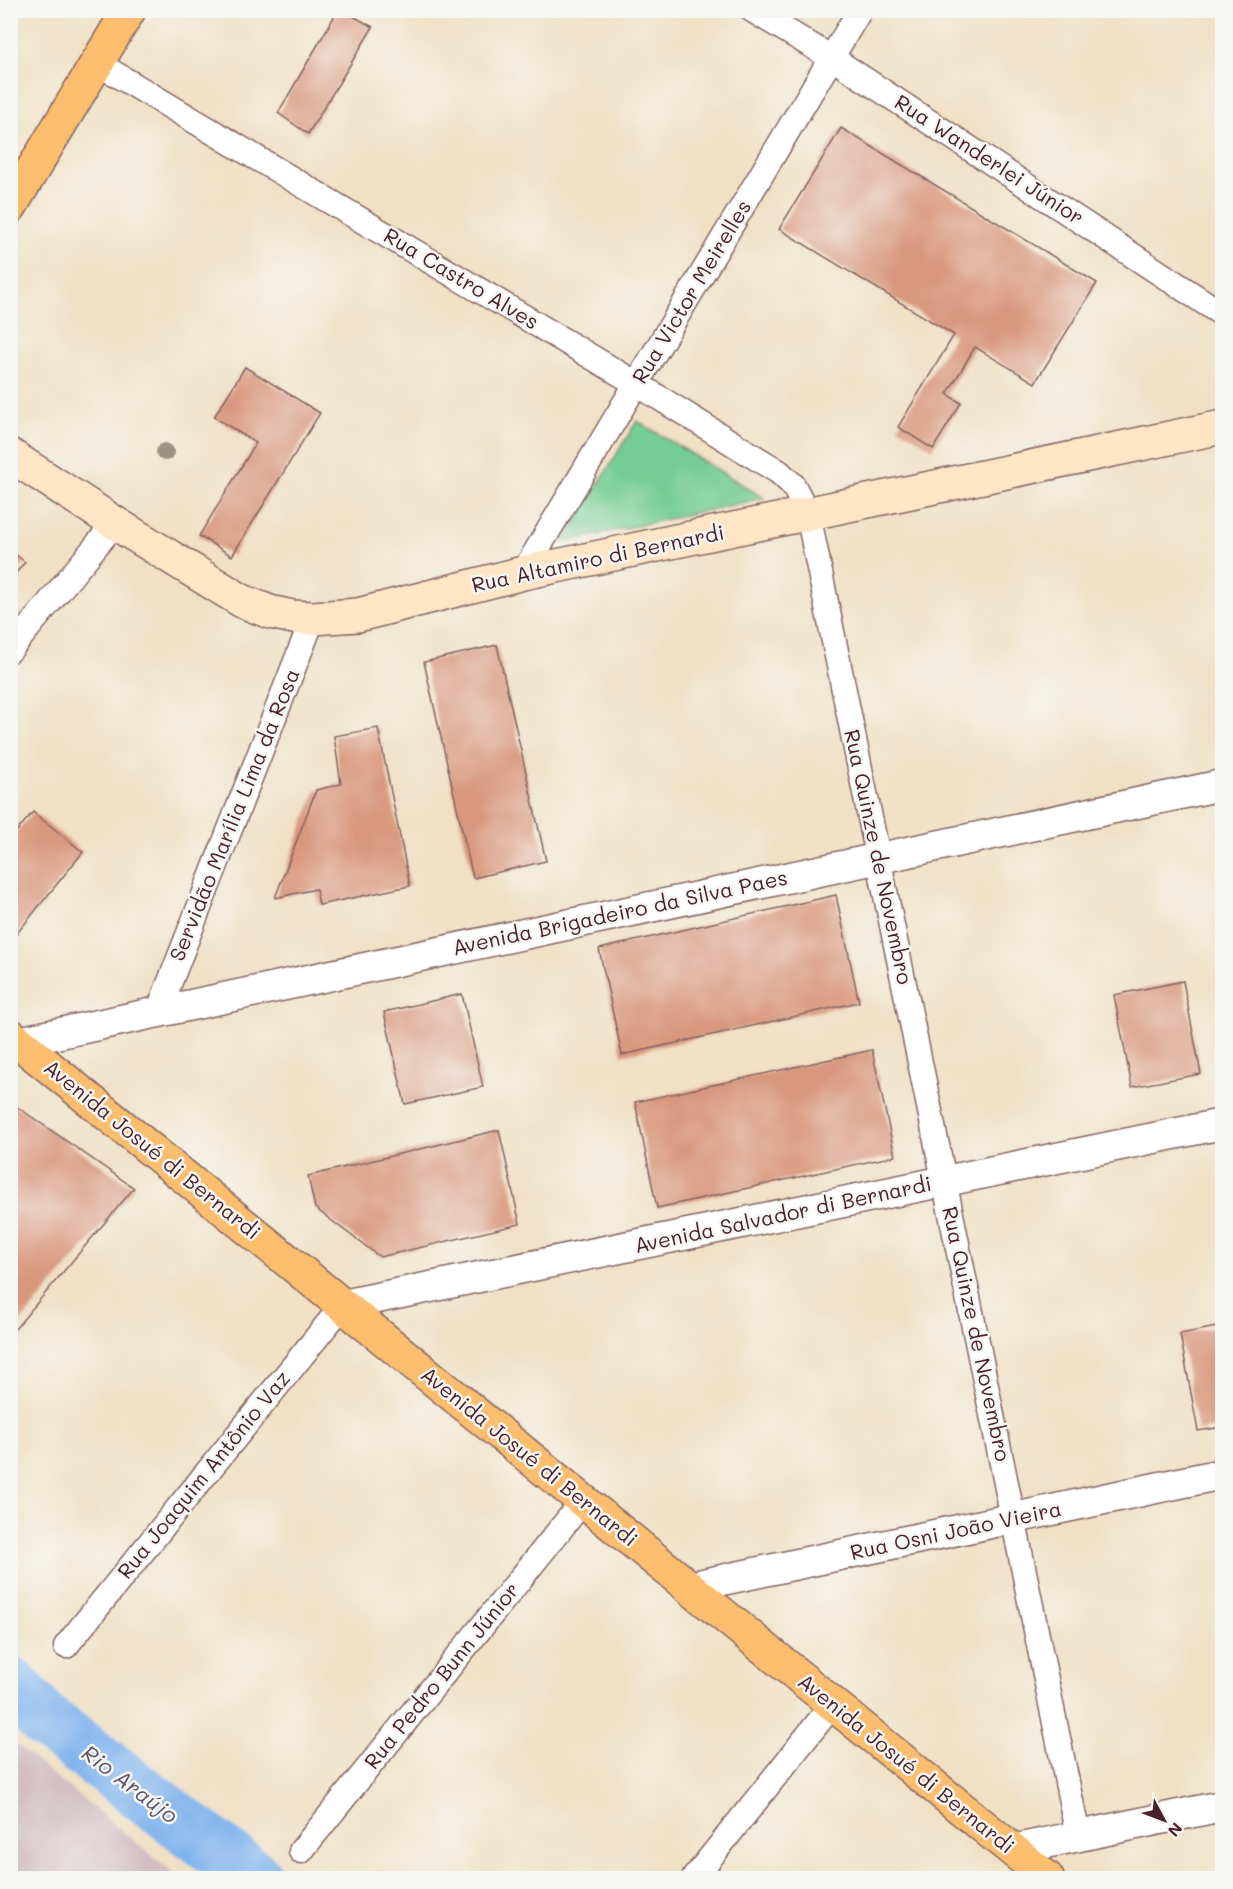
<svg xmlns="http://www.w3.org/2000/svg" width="1233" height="1889" font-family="Mali,sans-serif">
<rect width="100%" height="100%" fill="#f6f6f2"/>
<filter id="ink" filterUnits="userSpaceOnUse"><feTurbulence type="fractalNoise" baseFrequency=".0167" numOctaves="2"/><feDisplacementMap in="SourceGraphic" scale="12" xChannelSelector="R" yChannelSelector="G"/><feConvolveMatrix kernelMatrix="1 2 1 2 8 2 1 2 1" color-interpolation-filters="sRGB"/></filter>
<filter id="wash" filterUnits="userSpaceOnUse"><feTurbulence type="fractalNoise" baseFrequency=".008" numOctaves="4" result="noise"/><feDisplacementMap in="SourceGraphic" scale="24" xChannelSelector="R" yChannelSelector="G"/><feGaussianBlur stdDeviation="1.35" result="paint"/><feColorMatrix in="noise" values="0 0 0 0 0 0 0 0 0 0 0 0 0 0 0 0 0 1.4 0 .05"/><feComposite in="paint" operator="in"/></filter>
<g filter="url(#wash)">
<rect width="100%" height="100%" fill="#f0e0c4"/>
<path fill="#d2bec3" d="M10,1741H11L180,1878H11Z"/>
<path fill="#76cd93" stroke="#60765f" stroke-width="1.5" d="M637,421L764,498L563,542Z"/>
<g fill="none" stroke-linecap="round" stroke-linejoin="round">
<path stroke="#81b4ee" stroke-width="56" d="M10,1684L44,1720L255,1878"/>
</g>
<g id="blocks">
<g fill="#d9987e">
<path d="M338,10H342L373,27L308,134L278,113Z"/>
<path d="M841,128L1097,283L1035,383L975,347L947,394L961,403L933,449L898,427L954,335L779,229Z"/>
<path d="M245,367L320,413L232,556L199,536L256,443L214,417Z"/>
<path d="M10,550L25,562L10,580Z"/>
<path d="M497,645L546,861L473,878L424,662Z"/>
<path d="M378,728L410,886L319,905L316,889L275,898L316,790L341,784L334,736Z"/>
<path d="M33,812L83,852L10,942V839Z"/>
<path d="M836,895L859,1002L622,1055L599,949Z"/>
<path d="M1183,981L1201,1074L1132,1087L1114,995Z"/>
<path d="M462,994L483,1087L405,1104L384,1012Z"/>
<path d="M872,1050L895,1156L657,1208L635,1102Z"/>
<path d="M10,1102L134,1188L10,1335Z"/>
<path d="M499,1130L520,1224L380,1257L315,1208L308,1176Z"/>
<path d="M1222,1326V1427L1198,1431L1180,1334Z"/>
<path d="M748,1873L755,1878H743Z"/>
</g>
</g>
</g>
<g filter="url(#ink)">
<use href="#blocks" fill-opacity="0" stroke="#846361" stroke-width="1.5"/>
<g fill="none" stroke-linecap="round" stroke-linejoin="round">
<g stroke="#846361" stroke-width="27">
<g id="minor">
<path d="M752,10L832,58L1222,314"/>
<path d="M97,63L637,384L779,472L793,485L808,514L1078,1836"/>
<path d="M523,573L860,10"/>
<path d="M10,650L115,523"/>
<path d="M158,1012L313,618"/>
<path d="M66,1646L343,1305"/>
<path d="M301,1851L583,1501"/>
<path d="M694,1878L833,1704"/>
</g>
</g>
<g stroke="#846361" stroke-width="33">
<g id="tertiary">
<path d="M18,1042L1222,785"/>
<path d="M343,1305L1222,1124"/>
<path d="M689,1587L1222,1474"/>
<path d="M1012,1850L1222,1806"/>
</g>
</g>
<g stroke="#846361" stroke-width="36">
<path id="secondary" d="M10,455L115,523L242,601L270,612L293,617L313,618L358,615L523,573L1222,427"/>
</g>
<g stroke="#846361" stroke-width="36">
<g id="primary">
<path d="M10,207L129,10"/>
<path d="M10,1035L1047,1878"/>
</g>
</g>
<use href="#minor" stroke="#fff" stroke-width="24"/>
<use href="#tertiary" stroke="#fff" stroke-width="30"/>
<use href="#secondary" stroke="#fde5c5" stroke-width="33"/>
<use href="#primary" stroke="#fbbd6e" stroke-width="33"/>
</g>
<circle fill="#9c9281" cx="165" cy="452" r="9"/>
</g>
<g text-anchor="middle" stroke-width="5" stroke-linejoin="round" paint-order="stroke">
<g font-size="21" fill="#4a1f2b" stroke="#f6f6f2">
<text transform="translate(989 160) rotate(33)" y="7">Rua Wanderlei Júnior</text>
<text transform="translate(461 279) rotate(31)" y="7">Rua Castro Alves</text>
<text transform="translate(692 292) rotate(-59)" y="7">Rua Victor Meirelles</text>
<text transform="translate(598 559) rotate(-12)" y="7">Rua Altamiro di Bernardi</text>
<text transform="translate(235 815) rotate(-68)" y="7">Servidão Marília Lima da Rosa</text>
<text transform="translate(878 857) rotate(78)" y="7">Rua Quinze de Novembro</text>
<text transform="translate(620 913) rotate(-12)" y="7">Avenida Brigadeiro da Silva Paes</text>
<text transform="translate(152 1150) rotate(39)" y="7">Avenida Josué di Bernardi</text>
<text transform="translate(783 1215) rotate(-12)" y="7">Avenida Salvador di Bernardi</text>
<text transform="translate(976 1334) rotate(78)" y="7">Rua Quinze de Novembro</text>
<text transform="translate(529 1457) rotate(39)" y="7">Avenida Josué di Bernardi</text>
<text transform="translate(204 1475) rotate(-51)" y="7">Rua Joaquim Antônio Vaz</text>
<text transform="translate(956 1531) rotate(-12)" y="7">Rua Osni João Vieira</text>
<text transform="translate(442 1676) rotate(-51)" y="7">Rua Pedro Bunn Júnior</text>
<text transform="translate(906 1764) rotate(39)" y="7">Avenida Josué di Bernardi</text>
</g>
<g font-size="22" font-style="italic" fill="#5d536f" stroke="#f6f6f2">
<text transform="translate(130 1784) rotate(37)" y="8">Rio Araújo</text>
</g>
</g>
<rect width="1233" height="1889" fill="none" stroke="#f6f6f2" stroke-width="36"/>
<g transform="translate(1164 1820) rotate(131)" stroke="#f6f6f2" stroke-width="4.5" paint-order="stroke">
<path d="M0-4.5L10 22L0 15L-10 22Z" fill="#4a1f2b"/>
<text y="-9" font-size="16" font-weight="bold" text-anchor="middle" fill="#4a1f2b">N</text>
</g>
</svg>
